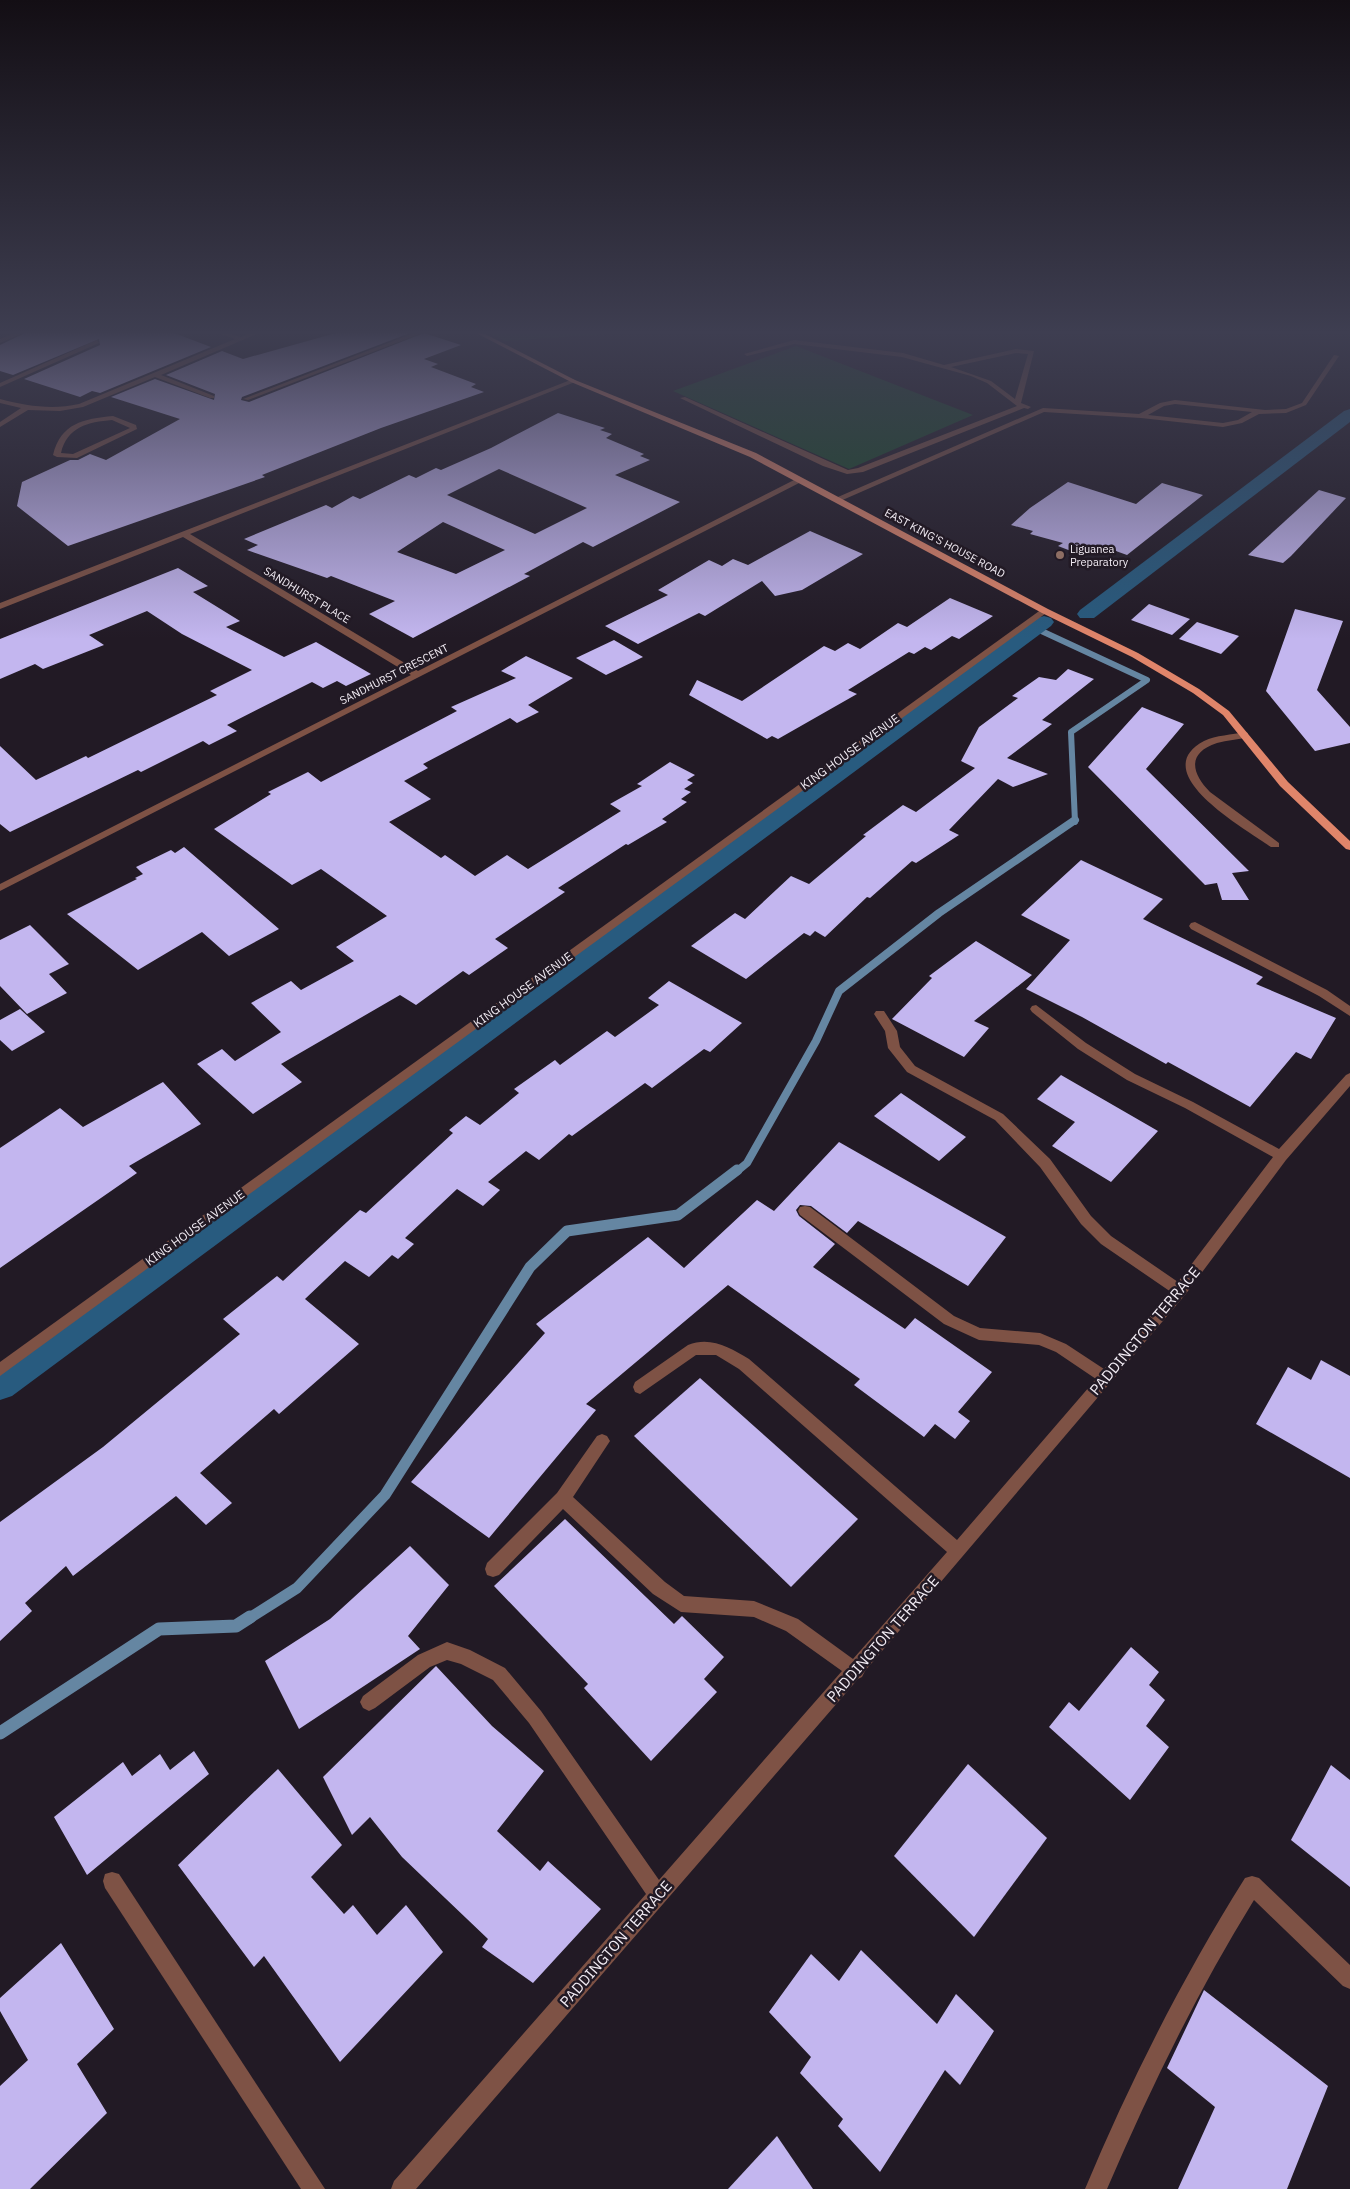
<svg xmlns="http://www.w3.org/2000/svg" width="1350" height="2189" font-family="'IBM Plex Sans',sans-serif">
<rect width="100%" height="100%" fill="#221a25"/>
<g fill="#1a4a28">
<path d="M489,333H624L505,341Z"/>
<path d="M796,346L973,415L849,469L673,391Z"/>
</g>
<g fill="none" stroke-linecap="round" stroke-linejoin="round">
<path stroke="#6586a2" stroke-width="6" d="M1035,628L1147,680L1071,732L1075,822"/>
<path stroke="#6586a2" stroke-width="8" d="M736,1172L747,1163L816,1041L839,991L939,913L1075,820"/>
<path stroke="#6586a2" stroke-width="11" d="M248,1619L297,1588L385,1495L530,1267L567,1231L678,1215L737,1170"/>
<path stroke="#6586a2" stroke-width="13" d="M0,1733L159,1629L236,1626L250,1617"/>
<g fill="#285b7f" fill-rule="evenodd">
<path d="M1350,409V422L1094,618H1080L1077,614L1080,610L1344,411Z"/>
<path d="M1044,616L1051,618L1054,622L1051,626L12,1396L0,1400V1366L746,831L1037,618Z"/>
</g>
</g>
<g fill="#c3b6ef" fill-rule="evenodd">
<path d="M25,333H174L211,347L100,393L92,391L80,397L24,379L100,345L99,339L13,375L0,371V345Z"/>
<path d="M336,333H410L242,397L241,400L249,402L424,333L461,345L424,359L438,364L431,367L476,384L471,387L484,392L381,428L262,475L265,477L68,546L17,506L22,482L70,460H78L90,454L106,460L180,419L111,397L155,379L214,400L215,394L166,375L222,351L243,359Z"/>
<path d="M558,413L605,428L600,430L612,434L606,438L644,454L640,456L650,460L615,475L680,502L593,547L583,542L524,574L530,576L413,638L369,614L395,601L331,576L327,578L247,550L258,545L244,539L326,505L332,508L353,496L360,499L409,475L416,478L436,468L441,470L491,448ZM499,469L560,496L587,508L535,534L447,495ZM443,522L505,550L456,574L397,552Z"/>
<path d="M1068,482L1136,504L1162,483L1203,495L1127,555L1099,545L1084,556L1058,546L1063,543L1030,534L1033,531L1011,525L1030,508Z"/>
<path d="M1319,490L1346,498L1291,556L1283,563L1248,555Z"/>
<path d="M810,531L863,554L802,590L775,596L762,581L705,616L699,613L638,644L605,626L668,595L658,590L709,560L722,566L733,559L748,565Z"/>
<path d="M178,568L208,586L193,592L240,621L226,627L284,657L316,642L371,674L346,686L337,681L323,688L312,682L227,725L237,731L209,745L203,741L141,772L138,770L10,832L0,824V746L36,780L86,756L88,758L217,695L210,691L252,670L182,634L147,611L89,635L104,645L43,669L35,664L0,679V639Z"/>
<path d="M950,598L993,616L959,639L952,636L931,650L925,647L914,654L909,652L848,690L857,694L778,739L772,736L767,739L689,695L697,680L742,701L824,646L835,651L848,643L860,649L898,623L907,627Z"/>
<path d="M1149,604L1190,619L1172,635L1131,620Z"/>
<path d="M1295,609L1343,621L1317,690L1350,727V743L1315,751L1266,691Z"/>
<path d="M1197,622L1239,636L1221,654L1179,639Z"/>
<path d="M614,640L643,657L606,675L576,658Z"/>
<path d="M526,656L573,678L528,705L539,712L517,723L510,718L423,764L428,768L404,781L431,799L389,822L441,858L445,855L475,876L507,855L528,869L621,811L610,804L642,786L637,784L670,762L695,775L687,780L693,783L684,789L691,792L681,799L687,802L662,819L667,822L628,845L626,844L558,888L565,892L495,939L508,948L469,975L463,971L416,1005L400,995L281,1064L302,1082L253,1114L197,1064L222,1049L235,1061L281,1032L251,1003L291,981L301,990L354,961L336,947L387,916L321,869L292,885L214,829L271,794L268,792L308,772L321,782L457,711L451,707L516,678L501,671Z"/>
<path d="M1068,669L1094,679L1042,720L1052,724L1007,758L1048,774L1013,787L998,779L949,830L959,835L916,863L912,861L870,898L867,897L825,937L815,931L810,936L804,933L746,979L691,946L735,913L745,919L791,876L809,884L866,836L863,835L903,805L916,812L975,768L961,761L979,727L1018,698L1012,696L1039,677L1056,680Z"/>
<path d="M1142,707L1184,724L1146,769L1249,871L1232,873L1249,900H1222L1217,883L1205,885L1088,767Z"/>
<path d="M184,847L279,929L229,956L202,932L138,970L67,914L137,879L135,878L143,874L136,867L171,850L175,853Z"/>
<path d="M1081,860L1163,899L1143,919L1263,977L1256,984L1336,1018L1311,1059L1296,1052L1250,1107L1168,1062L1166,1064L1082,1017L1026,989L1070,940L1021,915Z"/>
<path d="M30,925L69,964L49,974L67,993L27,1014L0,986V940Z"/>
<path d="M976,941L1032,975L974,1021L989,1028L964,1057L892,1019L932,978L929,976Z"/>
<path d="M669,981L742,1023L710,1052L704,1049L652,1088L645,1083L572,1136L569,1134L539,1160L526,1151L488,1182L500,1190L483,1206L457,1189L405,1238L414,1244L398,1259L392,1255L369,1277L345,1261L305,1299L359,1344L279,1414L274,1409L200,1473L232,1503L206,1525L176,1496L73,1576L66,1566L25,1603L32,1611L0,1641V1522L103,1447L240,1334L223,1319L277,1276L283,1281L360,1210L366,1213L453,1133L449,1130L466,1116L480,1125L519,1093L514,1089L555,1060L560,1065L607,1031L615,1037L659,1005L648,998Z"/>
<path d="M20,1009L45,1032L12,1051L0,1040V1020Z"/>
<path d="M1061,1075L1158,1131L1111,1182L1052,1146L1075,1122L1037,1099Z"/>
<path d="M163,1082L201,1124L129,1166L137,1173L0,1268V1148L60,1108L83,1127Z"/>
<path d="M901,1093L966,1137L939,1161L874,1116Z"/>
<path d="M839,1142L1006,1237L968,1286L858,1221L847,1233L811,1206L800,1205L796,1210L799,1216L835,1244L813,1267L905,1329L915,1318L992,1372L958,1412L970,1421L955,1439L935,1424L924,1437L854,1385L860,1379L728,1285L586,1404L596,1410L489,1538L411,1482L545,1333L536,1324L648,1237L684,1268L757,1200L774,1211Z"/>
<path d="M1321,1360L1350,1376V1478L1256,1424L1288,1367L1311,1380Z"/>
<path d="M700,1378L858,1519L791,1587L634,1436Z"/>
<path d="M565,1519L674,1624L682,1616L724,1657L704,1679L717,1692L651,1761L584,1688L588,1684L494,1586Z"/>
<path d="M410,1546L449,1585L408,1636L420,1649L299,1729L265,1661L330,1619Z"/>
<path d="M1131,1647L1159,1672L1149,1685L1165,1700L1146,1726L1169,1747L1130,1800L1049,1727L1069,1702L1079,1711Z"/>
<path d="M436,1666L492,1726L544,1771L497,1831L540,1871L548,1861L601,1909L533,1983L482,1947L488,1939L402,1857L370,1817L352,1835L323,1777Z"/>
<path d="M194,1751L209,1774L87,1875L54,1817L123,1762L132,1776L160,1754L170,1770Z"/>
<path d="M968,1764L1047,1838L974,1937L894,1856Z"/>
<path d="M1331,1765L1350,1780V1887L1291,1840Z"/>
<path d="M278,1769L342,1845L311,1877L344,1914L353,1905L377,1935L406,1905L443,1952L340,2062L264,1956L254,1967L178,1865Z"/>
<path d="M61,1943L114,2029L77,2064L107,2113L30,2189H0V2086L28,2060L0,2011V1998Z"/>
<path d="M861,1950L937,2024L956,1994L994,2031L960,2085L945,2070L880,2172L838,2126L843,2119L800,2073L811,2057L769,2012L811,1954L839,1981Z"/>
<path d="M1204,1990L1328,2086L1287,2189H1178L1215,2107L1167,2068Z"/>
<path d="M777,2136L813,2189H728Z"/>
</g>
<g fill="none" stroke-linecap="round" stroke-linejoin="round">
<g fill="#7e5245" fill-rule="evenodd">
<path d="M15,333H23L0,343V339Z"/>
<path d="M219,333H228L241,337L251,333H259L161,375L214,396V398H210L155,377L83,407L60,411L28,410L0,427V422L21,408L0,403V399C27,406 52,410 79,404L235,339Z"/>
<path d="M414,333H422L248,400L243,399Z"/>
<path d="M97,340L99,343L0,387V383Z"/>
<path d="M794,340L903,353L944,365L1016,349L1034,351L1021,403L1031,407L1028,409L1024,408L863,472L847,474L823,466L680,398L685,397L848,470L858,468L1017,406L987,383L971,376L902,357L794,344L747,356L744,354ZM1016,353L1028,354L1015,399L991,381L951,367Z"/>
<path d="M1334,355L1339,356L1306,405L1286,413L1259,414L1242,423L1223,427L1141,418L1044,412L838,502L831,500L1043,408L1139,414L1160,403L1175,400L1265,410L1286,409L1302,403ZM1175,404L1252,412L1238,420L1223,423L1148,415L1164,406Z"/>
<path d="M573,379L576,381L575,382L190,534L418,671L796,479L803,481L0,891V884L411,675L183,537L0,609V603Z"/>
<path d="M113,416L136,425L137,429L77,458L57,457L53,455C61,423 83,419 113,416ZM112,420L130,428L73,454L61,453C67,427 88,422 112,420Z"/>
<path d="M1042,609L1049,611L0,1376V1362Z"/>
<path d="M1245,732L1248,733V737C1238,740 1227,740 1217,743C1186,753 1192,774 1210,792L1279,843V847H1271C1248,830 1144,773 1204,741C1216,735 1232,735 1245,732Z"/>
<path d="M1195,922L1327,990L1350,1006V1016L1319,996L1191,929L1189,926L1191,923Z"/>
<path d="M1036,1005L1086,1043L1135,1074L1193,1102L1279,1149L1346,1075L1350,1073V1086L1286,1160L1185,1295L865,1671L862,1677L858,1679L416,2189H391L394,2181L646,1894L529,1723L493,1680L461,1664L447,1660L430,1667L375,1708L369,1711L363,1708L360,1702L363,1696L418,1655L447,1642L470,1650L505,1668L541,1711L659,1880L842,1671L786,1631L754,1617L681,1612L653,1594L563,1509L499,1575L493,1577L487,1575L485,1569L487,1563L557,1493L597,1436L602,1434L607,1436L610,1441L573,1497L665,1582L684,1596L754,1601L798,1619L853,1659L947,1552L739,1369L716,1355H696L640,1394L635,1392L633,1387L635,1382L688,1345C711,1336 730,1348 749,1359L957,1540L1096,1379L1056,1352L1039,1345L979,1340L944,1324L800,1215L798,1211L800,1207L805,1206L810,1207L954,1316L980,1328L1040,1333L1066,1344L1104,1369L1171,1292L1101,1244L1081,1224L1040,1167L995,1120L907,1072L888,1048L885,1031L874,1014L876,1011H884L897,1031L900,1047L915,1066L1003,1114L1050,1159L1091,1216L1111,1236L1178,1282L1273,1157L1185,1108L1127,1080L1078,1049L1032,1012L1030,1009L1032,1006Z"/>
<path d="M112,1872L119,1874L325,2189H301L105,1888L103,1881L105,1874Z"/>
<path d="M1252,1876L1259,1878L1350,1965V1989L1343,1986L1254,1900C1197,1992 1150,2089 1107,2189H1085C1130,2081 1183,1977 1245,1878Z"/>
</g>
<path fill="#e0856a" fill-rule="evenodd" d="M476,333H483L575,380L756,453L1048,609L1138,653L1199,689L1229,711L1288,782L1350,841V850L1346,849L1280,786L1223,715L1193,693L1132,657L1042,613L750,457L571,382Z"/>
</g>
<linearGradient id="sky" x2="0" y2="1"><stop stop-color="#130e14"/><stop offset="0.52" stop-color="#3e3e51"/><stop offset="1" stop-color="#3e3e51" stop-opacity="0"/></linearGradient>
<rect width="1350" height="639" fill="url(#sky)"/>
<circle fill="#8d6e63" stroke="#221a25" stroke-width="2" cx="1060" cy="555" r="5"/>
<g text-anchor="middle" stroke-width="5" stroke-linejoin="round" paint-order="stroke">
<g font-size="11" fill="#f2ecf4" stroke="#221a25">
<text transform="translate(945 543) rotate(28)" y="4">EAST KING'S HOUSE ROAD</text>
<text transform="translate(307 595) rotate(31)" y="4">SANDHURST PLACE</text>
<text transform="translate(394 674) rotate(-27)" y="4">SANDHURST CRESCENT</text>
</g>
<g font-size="11" fill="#f2ecf4" stroke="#221a25" text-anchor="start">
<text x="1070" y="553">Liguanea<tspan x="1070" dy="13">Preparatory</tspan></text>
</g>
<g font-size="12" fill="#f2ecf4" stroke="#221a25">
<text transform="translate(850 752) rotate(-36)" y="4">KING HOUSE AVENUE</text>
<text transform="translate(523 990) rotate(-36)" y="4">KING HOUSE AVENUE</text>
<text transform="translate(195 1228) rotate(-36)" y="4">KING HOUSE AVENUE</text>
</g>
<g font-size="15" fill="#f2ecf4" stroke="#221a25">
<text transform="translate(1145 1331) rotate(-50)" y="5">PADDINGTON TERRACE</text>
<text transform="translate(883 1639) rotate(-49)" y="5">PADDINGTON TERRACE</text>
<text transform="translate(616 1944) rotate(-49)" y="5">PADDINGTON TERRACE</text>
</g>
</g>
</svg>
